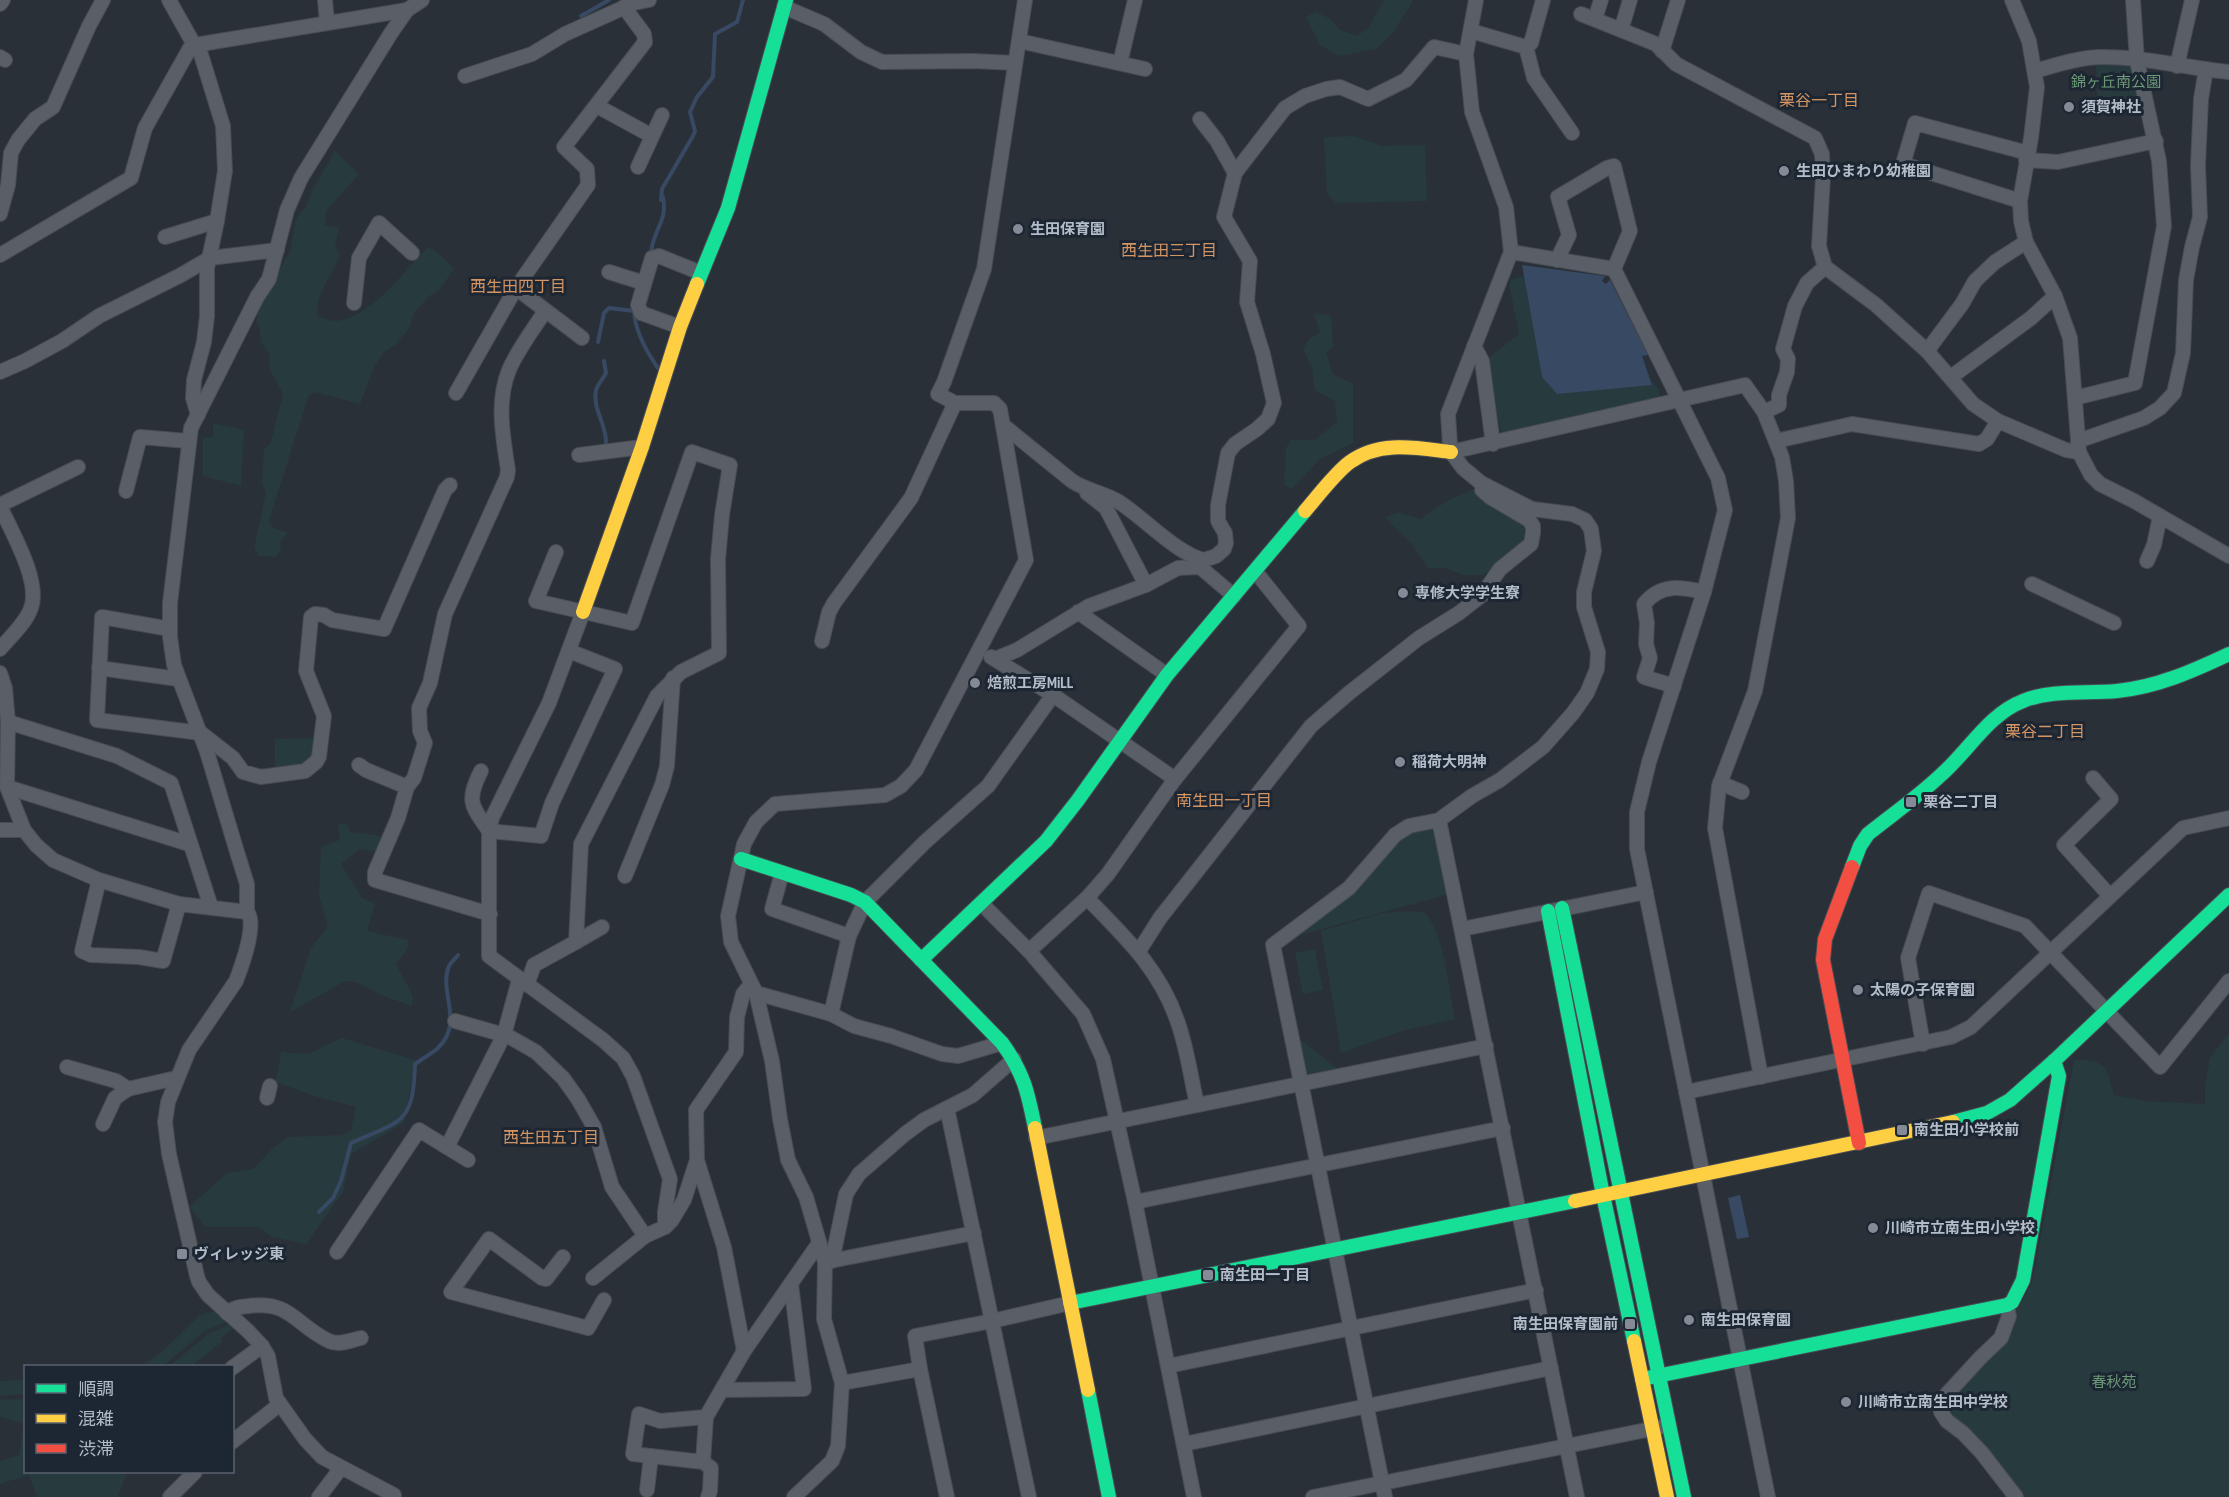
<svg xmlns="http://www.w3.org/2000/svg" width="2229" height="1497" font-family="'PT Sans Narrow','Noto Sans JP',sans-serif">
<rect width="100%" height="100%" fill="#2a3038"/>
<g fill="#273a3e">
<path d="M1384,0H1412V3L1393,32L1376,49L1338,56L1320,45L1306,17L1315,12L1329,18L1340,30L1357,36L1368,28Z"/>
<path d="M2096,62L2128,63L2133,68L2140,99L2098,104Z"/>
<path d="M1355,136L1381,146L1425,145L1427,201L1336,203L1327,194L1324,137Z"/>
<path d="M335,151L359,174L326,211L325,225L339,228L335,245L340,256C331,276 316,293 317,316C323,318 330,321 336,321C371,318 405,270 428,247L437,252L454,269L440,289L428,297L414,313L409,328L396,344L383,353L374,367L360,404L315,392L309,395L269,520L272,527L288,533L280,541L281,549L276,557L259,556L254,548L266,493L262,483L264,450L271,442L283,394L269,368L270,355L261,342L260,330L256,321L259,308L290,251L296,219L306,207L312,191Z"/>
<path d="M1524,276L1542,377L1557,394L1653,382L1659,390V398C1610,415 1553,427 1501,432L1487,359L1519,334L1509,284L1512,279Z"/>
<path d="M1314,314L1331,315L1333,347L1326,352L1333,374L1353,384V443L1320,459L1292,489L1284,484L1286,448L1291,440H1315L1337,422L1335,401L1315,390L1312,368L1303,349L1310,338L1320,333Z"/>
<path d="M213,423L244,430L241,486L203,476V438L213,437Z"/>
<path d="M1477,488L1522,511L1530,534L1525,548L1493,570L1482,575H1463L1445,568H1428L1412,544L1385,518L1398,512L1420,519L1447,501Z"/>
<path d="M314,738V759L303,763L275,767V739Z"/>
<path d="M338,824H347L350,832L381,836L378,852L359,849L341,864L362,898L375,904L367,931L408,940L409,947L396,964L413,996L412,1006L381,995L357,982L345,981L290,1012L311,948L328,926L319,896L321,847L340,840Z"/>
<path d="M1432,826L1436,830L1449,894L1296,936L1355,893L1401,837L1421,828Z"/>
<path d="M1405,911L1424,912C1444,931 1449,990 1455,1019L1402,1031L1341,1053L1321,931L1383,913Z"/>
<path d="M1315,949L1323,990L1303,994L1295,953Z"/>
<path d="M2229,1033V1497H2022C2013,1484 2005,1470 1995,1457C1983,1443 1953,1421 1947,1405L1954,1395L2002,1346L2010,1335L2014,1315L2032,1283L2074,1060C2107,1060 2106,1065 2114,1095L2144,1101L2205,1104V1086L2210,1058Z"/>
<path d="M342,1038L415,1060L404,1123L351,1154L343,1192L306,1244L272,1237L258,1227H206L189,1207L227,1173L253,1169L273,1148L288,1137L342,1135L351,1131L356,1107L314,1096L276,1082L281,1052L308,1054Z"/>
<path d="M1298,1038L1339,1070L1310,1076L1305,1072Z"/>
<path d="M217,1310L227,1322L206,1330L163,1366H141L162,1352L200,1315Z"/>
<path d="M230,1324L235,1327L221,1338L223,1341L191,1366H170L208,1334Z"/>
<path d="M25,1380V1394L0,1396V1381Z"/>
<path d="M25,1399L26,1472H127L118,1497H37L29,1475L0,1484V1461L19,1455L24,1423L0,1417V1400Z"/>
</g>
<g fill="#384963">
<path d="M1522,265L1605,276L1602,281L1606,284L1610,280L1648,355L1642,356L1652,385L1557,394L1542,377Z"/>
<path d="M1740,1195L1749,1237L1737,1239L1728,1198Z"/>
</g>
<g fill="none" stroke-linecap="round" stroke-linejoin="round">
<g stroke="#384963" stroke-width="4">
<path d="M581,16L609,0"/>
<path d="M661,200L662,189L693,136L695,131L690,112L697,97L713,77L715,34L737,22L743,0"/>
<path d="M651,253C653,229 668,222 663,197"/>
<path d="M598,342L604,313L609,308L634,311C635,331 646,351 658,368"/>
<path d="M604,361L606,373C603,379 598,384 596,390C592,409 607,425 606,443"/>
<path d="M319,1212L333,1198L341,1181L351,1143C402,1120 413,1125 415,1064C422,1059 431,1054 438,1048C465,1022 438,991 449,966C451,962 456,958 458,955"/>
</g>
<g stroke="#484c53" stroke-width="16">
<g id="street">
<path d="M169,0L192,41L199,48L223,126L225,171L217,221L207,268V316L204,342L194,380L193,398L198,415"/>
<path d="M325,0L327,22"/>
<path d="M2012,0L2029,41L2037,87L2031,138L2020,201L2021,221L2026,242L2055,296L2070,338L2079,452L2091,475L2100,484L2134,501L2229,556"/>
<path d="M0,4L3,0"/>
<path d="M784,7L824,24L861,52L882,62L973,61L1015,63"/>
<path d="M1581,14L1656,44L1676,64L1815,138L1822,154L1823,177L1819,246L1825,267L1876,305L1927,351L1973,404L1998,421L2066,450L2079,452"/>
<path d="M1595,19L1601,0"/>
<path d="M1621,30L1630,0"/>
<path d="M1471,31L1526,47L1534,78L1572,133"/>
<path d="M1019,41L1145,69"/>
<path d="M1526,47L1531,43L1543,0"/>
<path d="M1662,51L1678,0"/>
<path d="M0,57L5,60"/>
<path d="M1120,63L1135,0"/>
<path d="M2177,66L2192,0"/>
<path d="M2035,71C2056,65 2077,58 2099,57C2140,56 2187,68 2229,72"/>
<path d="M465,76L532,54L565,34L634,3L649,0"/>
<path d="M597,106L652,136"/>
<path d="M1200,119L1217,141L1235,173L1224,217L1250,261L1247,302L1263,354L1274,403L1268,419L1257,429L1235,444L1228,453L1218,505V521L1225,533L1226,543L1224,549L1216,556L1204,560L1200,567"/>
<path d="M2026,160L2058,162L2156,141"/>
<path d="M638,167L662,115"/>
<path d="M1235,173L1285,108L1305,96L1326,89L1340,87L1368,99L1406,80L1434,47L1466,54"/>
<path d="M2020,201L1903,164L1915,123L2028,153"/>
<path d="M0,214L8,185L11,153L18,140L35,119L53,107L89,26L103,0"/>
<path d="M165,237L217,221"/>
<path d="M1511,252L1614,269"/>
<path d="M0,255L131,178L145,128L190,48L195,45L407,10"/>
<path d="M1557,260L1569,235L1558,197L1607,168L1614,166L1630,231L1614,269L1718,478L1725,510L1704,592L1649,762L1637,812V849L1768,1497"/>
<path d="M609,272L644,283"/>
<path d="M516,288L582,338"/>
<path d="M354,303L359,258L379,223L412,253"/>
<path d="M680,327L641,313L638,305L652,258L659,256L701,273"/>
<path d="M1474,346L1482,361L1493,444"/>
<path d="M1927,351L1962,304L1975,281L1995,262L2026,242"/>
<path d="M0,372L25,361L62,341L99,316L181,275L210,258L277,250"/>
<path d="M1951,377L2031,318L2055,296"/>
<path d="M456,393L516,288L588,185L587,169L564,147L645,42L644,34L624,7"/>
<path d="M2075,398L2135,383L2164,226L2159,161L2137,61L2133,0"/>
<path d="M1764,412L1779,405V395L1787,372L1788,359L1783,349L1795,306L1807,283L1825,267"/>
<path d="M1004,426L1072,481C1087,491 1105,493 1119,502C1144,518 1177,554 1204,560"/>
<path d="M1776,441L1852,424L1979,444L1987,439L1998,421"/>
<path d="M2078,441L2144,418L2160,408L2174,393L2183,353L2186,280L2192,247L2200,217L2198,165L2201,99L2206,69"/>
<path d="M1451,452L1745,385L1764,412L1782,457L1786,481L1788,518L1755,691L1719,786L1715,828L1761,1077"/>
<path d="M579,455L642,447"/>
<path d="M126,491L140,437L188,441"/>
<path d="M1087,493L1106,508L1146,585"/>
<path d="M0,505L78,467"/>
<path d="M0,506C11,531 41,581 31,608C26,623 10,637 0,649"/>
<path d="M2147,561L2154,545L2160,516"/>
<path d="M2032,584L2114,623"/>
<path d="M583,612L549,703L492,818L489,831V956L603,1040L623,1058L633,1076L670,1179L665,1212V1227"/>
<path d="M1078,612L1167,675"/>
<path d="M170,629L102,617L97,720L201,733L233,758L243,772L261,777L305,771L316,762L319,757L324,716L306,671L311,617L315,614L324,615L332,620L384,629L445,490L450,485"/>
<path d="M822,641L829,612L834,603L911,498L955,403"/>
<path d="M991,657L1053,695L1175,779"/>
<path d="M995,659L1017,650L1089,606L1146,585L1178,568L1200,567L1234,596"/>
<path d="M99,668L178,679"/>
<path d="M0,673L5,688L8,722L7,787L24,830L36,845L53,860L99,880L179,904L247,912"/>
<path d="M1674,686L1644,677L1650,658L1646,644L1647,623L1644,604C1661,583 1681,587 1704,592"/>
<path d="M8,722L117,756L171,783L211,907"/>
<path d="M359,765L366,770L407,787L398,818L375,872V880L490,914"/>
<path d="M481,771C466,801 471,805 489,831"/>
<path d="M2093,778L2111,799L2064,845L2110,896"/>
<path d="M1720,783L1742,792"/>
<path d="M7,787L189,844"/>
<path d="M407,787L414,778L425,743L420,731L419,708L430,683L445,614L507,477L508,470C503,437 496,402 509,370C518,349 533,330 545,311"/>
<path d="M1439,820L1577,1497"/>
<path d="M0,830H24"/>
<path d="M489,831L541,836L552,803L615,669L569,651"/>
<path d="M782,873L772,909L849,936"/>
<path d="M625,876L662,785L667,766L673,678"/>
<path d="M99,880L82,951L91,955L139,957L163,961L179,904"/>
<path d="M1087,898C1124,936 1159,968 1177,1020C1187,1047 1191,1078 1197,1105"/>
<path d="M981,903L1029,951L1083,1014L1103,1059L1135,1202L1194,1497"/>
<path d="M1462,929L1646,892"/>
<path d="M576,942L602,927"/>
<path d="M1029,951L1087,898L1108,874L1175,779L1299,626L1255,571"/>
<path d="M1139,951L1160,918L1311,726L1349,693L1419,638L1459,613L1482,595L1500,569L1531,544L1533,533V526L1529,520L1490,497L1482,490"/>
<path d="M527,985L534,965L576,942L581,844L657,696L681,672L719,653L718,559L722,515L730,465L692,452L632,623L536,601L556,552"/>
<path d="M756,993L831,1014L854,1026L891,1036L942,1054L958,1056L1002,1043"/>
<path d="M831,1014L849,936L865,902L925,842L988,786L1053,695"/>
<path d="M455,1021L508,1036L536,1052L563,1078L578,1099L594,1127L612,1187L645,1236"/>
<path d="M1923,1044L1908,958L1929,893L2025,926L2160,1067L2229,981"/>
<path d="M67,1067L116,1081L128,1089"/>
<path d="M1686,1092L1951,1037L1971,1027L2183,828L2229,818"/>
<path d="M267,1098L270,1086"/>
<path d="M947,1108L1029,1497"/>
<path d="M103,1124L115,1098L128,1089L176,1078"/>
<path d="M1036,1138L1486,1046"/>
<path d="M447,1147L504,1035L519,980"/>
<path d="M697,1160L724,1247L744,1351"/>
<path d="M1135,1202L1503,1128"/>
<path d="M337,1252L419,1130L468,1160"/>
<path d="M563,1257L546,1279L542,1278L489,1239L451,1292L588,1328L604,1300"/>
<path d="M832,1261L846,1194L859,1174L905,1134L924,1120L973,1095L1014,1059"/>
<path d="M825,1262L974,1233"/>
<path d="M593,1278L645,1236L665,1227L672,1220L684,1200L697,1160L696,1110L736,1052L737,1017L743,994L751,984"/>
<path d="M2007,1305L2009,1316L2001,1338L1981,1357L1947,1394L1942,1403L1941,1412L1947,1421L1963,1433L1982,1453L2016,1497"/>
<path d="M227,1313C234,1307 240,1307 249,1306C291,1300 296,1326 329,1341C339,1346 351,1340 361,1338"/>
<path d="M1168,1366L1536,1290"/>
<path d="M232,1368L262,1346"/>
<path d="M842,1383L920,1369"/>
<path d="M723,1390L804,1389L791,1284"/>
<path d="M706,1417L660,1421L639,1414L633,1454L703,1462L711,1468L710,1491L708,1497"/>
<path d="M232,1442L280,1404"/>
<path d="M1184,1444L1551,1368"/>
<path d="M703,1462L706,1417L744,1351L819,1243"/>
<path d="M647,1490L651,1456"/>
<path d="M394,1495L322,1457L305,1439L276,1398L268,1356L262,1346L248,1331L208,1295L199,1282L197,1276L169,1154L165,1122L168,1102L189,1050L236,981C241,968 258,922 247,912V884L237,852L207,752L174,665L170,637V603L191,428L257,297L269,279L287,210L301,178L391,33L407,10L422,0"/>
<path d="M170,1497L195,1472"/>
<path d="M319,1497L341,1468"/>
<path d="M794,1497L832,1461L838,1446L842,1383L824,1319L825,1262L806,1197L788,1160L780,1119L772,1061L756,993L731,942L728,916L744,844L756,822L775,804L885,795L901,786L916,770L1026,560L1000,409L994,403H955L938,394L944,382L984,269L1025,0"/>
<path d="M947,1497L920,1369L915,1336L992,1321L1070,1303"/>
<path d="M1313,1497L1661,1427"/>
<path d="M1385,1497L1273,945L1349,888L1395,835L1409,826L1439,820L1472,796L1500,780L1543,747L1573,713L1587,693L1597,669L1598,652L1584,607V592L1594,551L1591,529L1585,520L1572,514L1532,509L1481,483L1463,468L1451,452L1450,445L1448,414L1511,252L1506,207L1472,112L1466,54L1476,0"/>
</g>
</g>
<g stroke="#484c53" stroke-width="16">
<g id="fast">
<path d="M697,284L728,208L786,0"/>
<path d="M741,859L851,895L865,902L1002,1043C1024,1073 1028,1093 1035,1128"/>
<path d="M1852,867L1860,846L1868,834C1893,814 1919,796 1942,774C1969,750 1989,714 2023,701C2052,689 2086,694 2117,691C2157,687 2193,671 2229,654"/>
<path d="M1562,908L1684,1497"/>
<path d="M1548,911L1603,1195L1634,1341"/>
<path d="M921,960L1046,841L1078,800L1167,675L1305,511"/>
<path d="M1953,1122L1987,1113L2010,1100L2054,1061L2229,895"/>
<path d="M1070,1303L1575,1201"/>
<path d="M1642,1379L2007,1305L2012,1302L2023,1280L2059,1076L2054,1061"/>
<path d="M1088,1390L1109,1497"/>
</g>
</g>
<g stroke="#484c53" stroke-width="16">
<g id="slow">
<path d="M1305,511C1317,497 1336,472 1350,462C1380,440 1417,448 1451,452"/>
<path d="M583,612L642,447L680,327L697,284"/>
<path d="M1035,1128L1088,1390"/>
<path d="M1575,1201L1953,1122"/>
<path d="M1634,1341L1667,1497"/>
</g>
</g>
<g stroke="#484c53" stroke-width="16">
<path id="jam" d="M1852,867L1825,939L1823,960L1859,1143"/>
</g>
<use href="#street" stroke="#5a5e66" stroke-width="14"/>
<use href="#fast" stroke="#16e098" stroke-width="14"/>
<use href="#slow" stroke="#ffcf43" stroke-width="14"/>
<use href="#jam" stroke="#f24e42" stroke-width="14"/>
</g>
<g fill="#848b96" stroke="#1d2633" stroke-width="2">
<circle cx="2069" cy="107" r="6"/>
<circle cx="1784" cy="171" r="6"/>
<circle cx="1018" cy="229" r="6"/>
<circle cx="1403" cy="593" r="6"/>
<circle cx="975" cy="683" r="6"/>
<circle cx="1400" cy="762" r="6"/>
<rect x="1905" y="796" width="12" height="12" rx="3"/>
<circle cx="1858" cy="990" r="6"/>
<rect x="1896" y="1124" width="12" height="12" rx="3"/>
<circle cx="1873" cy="1228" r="6"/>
<rect x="176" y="1248" width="12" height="12" rx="3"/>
<rect x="1202" y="1269" width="12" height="12" rx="3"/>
<circle cx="1689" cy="1320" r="6"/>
<rect x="1624" y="1318" width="12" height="12" rx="3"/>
<circle cx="1846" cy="1402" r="6"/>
</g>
<g text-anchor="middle" stroke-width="6" stroke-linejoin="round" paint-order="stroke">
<g font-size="15" fill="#6b9a76" stroke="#1d2633">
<text x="2116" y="87">錦ヶ丘南公園</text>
<text x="2114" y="1387">春秋苑</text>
</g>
<g font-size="15" font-weight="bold" fill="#b4bcc9" stroke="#1d2633" text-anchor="start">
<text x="2081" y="112">須賀神社</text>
<text x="1796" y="176">生田ひまわり幼稚園</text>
<text x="1030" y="234">生田保育園</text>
<text x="1415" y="598">専修大学学生寮</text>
<text x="987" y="688">焙煎工房MiLL</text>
<text x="1412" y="767">稲荷大明神</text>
<text x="1923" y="807">栗谷二丁目</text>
<text x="1870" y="995">太陽の子保育園</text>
<text x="1914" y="1135">南生田小学校前</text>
<text x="1885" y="1233">川崎市立南生田小学校</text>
<text x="194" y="1259">ヴィレッジ東</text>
<text x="1220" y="1280">南生田一丁目</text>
<text x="1701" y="1325">南生田保育園</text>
<text x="1618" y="1329" text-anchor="end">南生田保育園前</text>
<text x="1858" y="1407">川崎市立南生田中学校</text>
</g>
<g font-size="16" fill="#d59563" stroke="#1d2633">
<text x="1819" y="106">栗谷一丁目</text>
<text x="1169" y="256">西生田三丁目</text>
<text x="518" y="292">西生田四丁目</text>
<text x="2045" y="737">栗谷二丁目</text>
<text x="1224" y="806">南生田一丁目</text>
<text x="551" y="1143">西生田五丁目</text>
</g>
</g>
<rect x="24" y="1365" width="210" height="108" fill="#1d2633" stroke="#59626f" stroke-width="1.5"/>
<rect x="36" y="1384" width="30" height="9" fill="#16e098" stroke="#59626f" stroke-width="1.5"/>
<text x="78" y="1395" font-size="18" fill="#b4bcc9">順調</text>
<rect x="36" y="1414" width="30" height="9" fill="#ffcf43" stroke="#59626f" stroke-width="1.5"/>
<text x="78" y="1425" font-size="18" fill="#b4bcc9">混雑</text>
<rect x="36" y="1444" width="30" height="9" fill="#f24e42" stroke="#59626f" stroke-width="1.5"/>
<text x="78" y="1455" font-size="18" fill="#b4bcc9">渋滞</text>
</svg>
